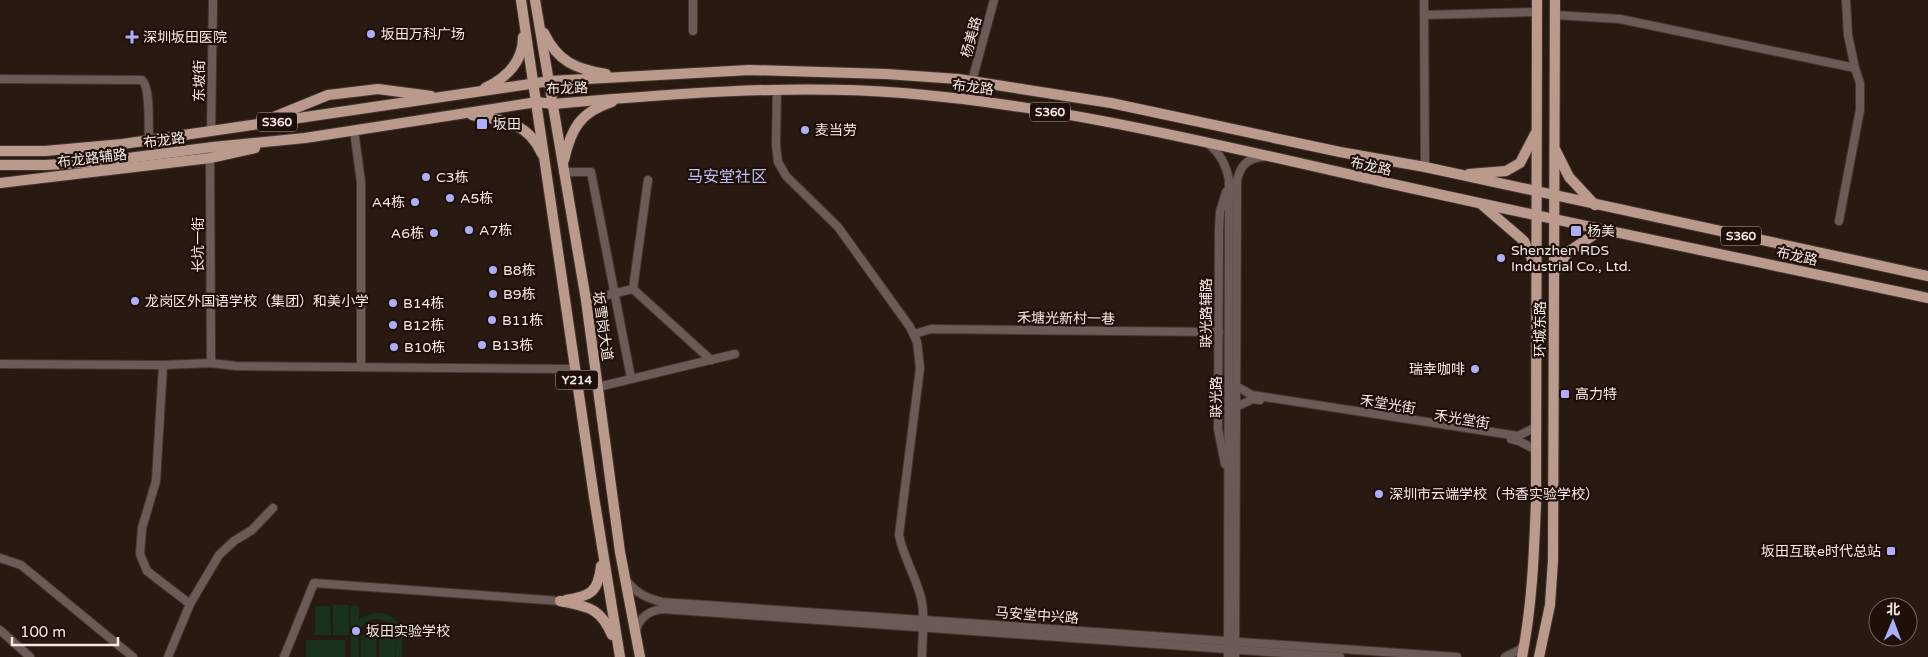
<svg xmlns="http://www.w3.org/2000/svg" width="1928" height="657" font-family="'Varela Round','Noto Sans SC',sans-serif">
<rect width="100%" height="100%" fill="#281a11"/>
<g fill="#18321e">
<rect x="333" y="605" width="16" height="30"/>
<path d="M315,606H330L331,635H315Z"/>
<path d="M350,606H359V620C373,609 395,610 401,630C403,638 402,648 402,657H396L395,635V657H379V635L395,634C391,619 370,612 361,629C357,637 359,648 359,657H351Z"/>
<rect x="361" y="635" width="15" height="22"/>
<rect x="306" y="640" width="39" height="17"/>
</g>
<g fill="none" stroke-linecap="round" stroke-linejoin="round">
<g stroke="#45372f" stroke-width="10">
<g id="minor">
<path d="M693,0V31"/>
<path d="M1424,0L1425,167"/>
<path d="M1424,15L1537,12"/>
<path d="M1555,15L1620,19L1855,68"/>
<path d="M0,79L142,80C151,88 148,128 149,140"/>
<path d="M972,81L994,0"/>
<path d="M777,90L776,145L778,162L786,176L838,227L910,327L917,342L920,368L899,535C903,556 914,573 920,594C926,613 922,637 922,657"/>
<path d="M354,130L361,182V367"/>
<path d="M211,132L213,0"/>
<path d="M1208,143C1220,154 1226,164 1229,180L1228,657"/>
<path d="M210,158L211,363"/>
<path d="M563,172H591L631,378"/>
<path d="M648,180L633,289L711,360"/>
<path d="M1839,221L1860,110V83L1855,68L1848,35L1846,0"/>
<path d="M586,300L633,289"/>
<path d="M914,334L931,329L1219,332"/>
<path d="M0,364L163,365L211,363L236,366L575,369"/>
<path d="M163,365L156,481L142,528L140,554L147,571L190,604"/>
<path d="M1236,386L1252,395L1518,436L1536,427"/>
<path d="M598,387L735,354"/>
<path d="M1236,407L1253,399L1260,400"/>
<path d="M1511,439L1519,441L1536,450"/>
<path d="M1225,464L1218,429L1219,231L1220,212L1226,192"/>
<path d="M0,558L21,565L133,657"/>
<path d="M626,580C636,593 646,598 662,602L1457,657"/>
<path d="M0,630L30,657"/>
<path d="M636,632C638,618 649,611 662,609L1340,657"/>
<path d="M168,657L190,604L219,555L234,541L252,530L273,508"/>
<path d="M284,657L314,583L560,601"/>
<path d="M1235,657L1237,181C1240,166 1247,158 1263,157"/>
<path d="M1505,657L1519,650L1525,644"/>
</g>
</g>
<g stroke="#45372f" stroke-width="12">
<g id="major">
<path d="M521,0L594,497L620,657"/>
<path d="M535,0L586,300L620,552L640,657"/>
<path d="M544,33C558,62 576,69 606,74"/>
<path d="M485,88C506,78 523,62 523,37"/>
<path d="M472,115C503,120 528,122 542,154"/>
<path d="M269,119L328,95L378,89L431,96"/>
<path d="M0,151H45L123,144L550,81L750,70L886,74L958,79L1111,103L1340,152L1425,167L1928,276"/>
<path d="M1556,151L1569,177L1595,205"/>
<path d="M564,160C571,129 580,112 612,102"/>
<path d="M0,165H45L98,162L213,147L305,138L537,102L553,104C669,94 787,84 903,93C1064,106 1221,146 1379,181C1562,222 1745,259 1928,298"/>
<path d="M1469,174L1506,171L1520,163L1535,134"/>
<path d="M0,183L210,158L255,148"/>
<path d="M1481,204L1524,241L1535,266"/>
<path d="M1555,271L1568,252L1601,230"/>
<path d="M566,600C591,596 598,592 601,566"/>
<path d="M560,601C588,607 600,607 612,635"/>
<path d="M1522,657C1532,606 1534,555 1536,503L1537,0"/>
<path d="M1539,657L1550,605L1553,560L1555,0"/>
</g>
</g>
<use href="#minor" stroke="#6b5b56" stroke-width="8"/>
<use href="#major" stroke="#bb9a8e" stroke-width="10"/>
</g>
<g fill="#adaffb" stroke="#1e1008" stroke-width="2">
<circle cx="371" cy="34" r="5"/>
<path d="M129.5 29.5h5v5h5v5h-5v5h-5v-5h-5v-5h5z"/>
<rect x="476" y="118" width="12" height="12" rx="2.5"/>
<circle cx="805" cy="130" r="5"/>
<circle cx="426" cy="177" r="5"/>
<circle cx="450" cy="198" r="5"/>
<circle cx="415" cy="202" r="5"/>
<circle cx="469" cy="230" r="5"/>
<rect x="1570" y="225" width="12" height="12" rx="2.5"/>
<circle cx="434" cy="233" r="5"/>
<circle cx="1501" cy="258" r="5"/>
<circle cx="493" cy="270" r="5"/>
<circle cx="493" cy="294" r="5"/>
<circle cx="135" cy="301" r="5"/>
<circle cx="393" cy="303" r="5"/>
<circle cx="492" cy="320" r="5"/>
<circle cx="393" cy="325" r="5"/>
<circle cx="482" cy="345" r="5"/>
<circle cx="394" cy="347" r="5"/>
<circle cx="1475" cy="369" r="5"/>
<rect x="1560" y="389" width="10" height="10" rx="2.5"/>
<circle cx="1379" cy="494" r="5"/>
<rect x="1886" y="546" width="10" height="10" rx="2.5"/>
<circle cx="356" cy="631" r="5"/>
</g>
<g text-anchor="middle" stroke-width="4.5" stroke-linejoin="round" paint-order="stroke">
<g fill="#1e1008" stroke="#b4a9a3" stroke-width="1">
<rect x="1030" y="102.5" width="40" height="19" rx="4"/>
<rect x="257" y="112.5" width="40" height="19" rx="4"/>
<rect x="1721" y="226.5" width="40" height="19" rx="4"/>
<rect x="556" y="370.5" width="42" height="19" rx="4"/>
</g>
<g font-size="12" font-weight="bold" fill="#f5eae5">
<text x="1050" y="116">S360</text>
<text x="277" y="126">S360</text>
<text x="1741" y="240">S360</text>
<text x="577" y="384">Y214</text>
</g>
<g font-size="14" fill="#f5eae5" stroke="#1e1008" text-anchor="start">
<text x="381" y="39">坂田万科广场</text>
<text x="143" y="42">深圳坂田医院</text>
<text x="493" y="129">坂田</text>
<text x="815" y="135">麦当劳</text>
<text x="436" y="182">C3栋</text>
<text x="460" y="203">A5栋</text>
<text x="405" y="207" text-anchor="end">A4栋</text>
<text x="479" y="235">A7栋</text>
<text x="1587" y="236">杨美</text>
<text x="424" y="238" text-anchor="end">A6栋</text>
<text x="1511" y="255">Shenzhen RDS<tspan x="1511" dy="16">Industrial Co., Ltd.</tspan></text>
<text x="503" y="275">B8栋</text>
<text x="503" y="299">B9栋</text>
<text x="145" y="306">龙岗区外国语学校（集团）和美小学</text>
<text x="403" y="308">B14栋</text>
<text x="502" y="325">B11栋</text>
<text x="403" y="330">B12栋</text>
<text x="492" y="350">B13栋</text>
<text x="404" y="352">B10栋</text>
<text x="1465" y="374" text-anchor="end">瑞幸咖啡</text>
<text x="1575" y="399">高力特</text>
<text x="1389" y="499">深圳市云端学校（书香实验学校）</text>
<text x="1881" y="556" text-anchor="end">坂田互联e时代总站</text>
<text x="366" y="636">坂田实验学校</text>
</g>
<g font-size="14" fill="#f5eae5" stroke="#1e1008">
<text transform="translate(971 37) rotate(-75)" y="5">杨美路</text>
<text transform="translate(199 81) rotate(-89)" y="5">东坡街</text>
<text transform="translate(973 87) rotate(7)" y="5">布龙路</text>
<text transform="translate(567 88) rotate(-2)" y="5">布龙路</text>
<text transform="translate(164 140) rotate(-8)" y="5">布龙路</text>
<text transform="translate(92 158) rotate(-7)" y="5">布龙路辅路</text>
<text transform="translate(1371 166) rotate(12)" y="5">布龙路</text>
<text transform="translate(198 245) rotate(-90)" y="5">长坑一街</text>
<text transform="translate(1797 256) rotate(12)" y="5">布龙路</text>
<text transform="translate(1206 313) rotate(-90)" y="5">联光路辅路</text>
<text transform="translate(1066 318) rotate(1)" y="5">禾塘光新村一巷</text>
<text transform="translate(603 326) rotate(82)" y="5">坂雪岗大道</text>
<text transform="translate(1540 329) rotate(-90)" y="5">环城东路</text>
<text transform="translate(1216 397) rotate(-90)" y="5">联光路</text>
<text transform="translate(1388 404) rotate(9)" y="5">禾堂光街</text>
<text transform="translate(1462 419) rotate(9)" y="5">禾光堂街</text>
<text transform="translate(1037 615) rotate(4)" y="5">马安堂中兴路</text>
</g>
<g font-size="16" fill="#bcbef7" stroke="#1e1008">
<text x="727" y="182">马安堂社区</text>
</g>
</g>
<g transform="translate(1893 622) rotate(1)"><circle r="24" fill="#1e1008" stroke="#746760"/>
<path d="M0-4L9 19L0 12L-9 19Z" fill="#adaffb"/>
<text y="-8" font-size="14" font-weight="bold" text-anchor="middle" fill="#f5eae5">北</text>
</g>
<path d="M12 637v8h106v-8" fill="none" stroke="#f5eae5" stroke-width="2.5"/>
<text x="20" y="637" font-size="15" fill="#f5eae5" stroke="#1e1008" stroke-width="4" paint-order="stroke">100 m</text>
</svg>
